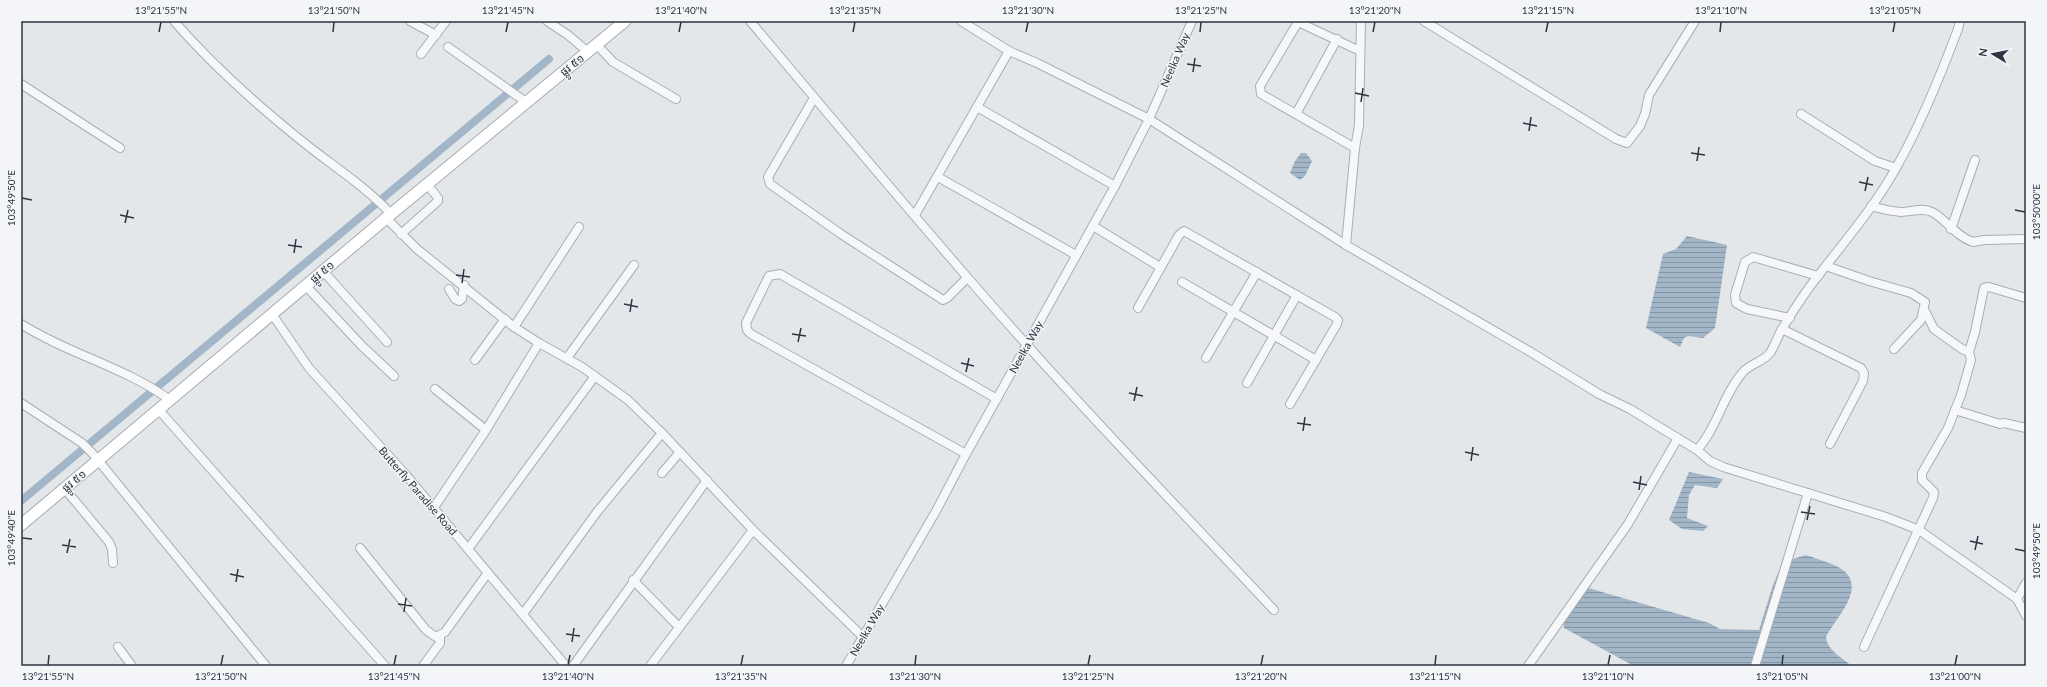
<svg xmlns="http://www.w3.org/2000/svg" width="2047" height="687" font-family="Lato,'Noto Sans Khmer',sans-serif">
<defs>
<pattern id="water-rules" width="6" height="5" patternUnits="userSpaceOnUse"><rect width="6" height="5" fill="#a2b6c7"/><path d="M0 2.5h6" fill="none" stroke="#8495a3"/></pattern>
</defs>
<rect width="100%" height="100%" fill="#e4e7ea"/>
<g fill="url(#water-rules)">
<path d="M1301,153H1306L1312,161L1305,176L1300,180L1290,173L1295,161Z"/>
<path d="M1687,236L1727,245L1715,328L1703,338L1688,336L1684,338L1680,347L1646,328L1663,254L1676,249Z"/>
<path d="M1689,472L1723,479L1717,488L1695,485L1689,495L1687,518L1708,526L1703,531L1682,529L1669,520Z"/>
<path d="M1806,555C1817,559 1833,563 1843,570C1867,589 1835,618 1826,637C1827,650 1842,658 1852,666H1634L1564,628L1563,621L1585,587L1709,623L1720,629L1759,630L1773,585L1782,564L1786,561Z"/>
</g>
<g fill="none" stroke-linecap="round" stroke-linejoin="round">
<path stroke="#a2b6c7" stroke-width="8" d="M21,501L549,59"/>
<g stroke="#a9aeb4" stroke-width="10">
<g id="minor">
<path d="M174,21C213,66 257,105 303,142C333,166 365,186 391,214"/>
<path d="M410,21L436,35"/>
<path d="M547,21L568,35L588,52"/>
<path d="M750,21C822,107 894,193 968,278C1066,392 1171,500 1274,610"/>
<path d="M961,21L1009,51L1037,63L1149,119L1346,245L1529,351L1599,394L1630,409L1697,450L1710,461L1723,467L1886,517L1919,530L2017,599L2026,616"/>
<path d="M1424,21L1616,139L1627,143L1640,126L1645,114L1649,95L1695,21"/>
<path d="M597,45L613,62L676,99"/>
<path d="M448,47L526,102"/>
<path d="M421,54L446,21"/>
<path d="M21,84L120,148"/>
<path d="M814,98L768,177L770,184L841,234L943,300L947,298L967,278"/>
<path d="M977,107L1115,186"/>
<path d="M1296,114L1337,39"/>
<path d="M1801,114L1875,161L1896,168"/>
<path d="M1355,148L1261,94L1260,86L1298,22L1360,51"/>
<path d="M938,177L1076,255"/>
<path d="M1871,206C1881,209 1890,211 1901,212C1911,212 1922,207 1932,212C1946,219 1955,236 1973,242L1984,240L2026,239"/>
<path d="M915,215L1009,51"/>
<path d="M386,218L417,249L514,327L539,343L582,367L628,400L662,433L753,530L863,637"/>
<path d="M1093,226L1160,267"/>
<path d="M1951,229L1975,160"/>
<path d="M401,234L438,201V198L427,184"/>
<path d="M1346,245L1355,148L1359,125L1361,21"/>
<path d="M1826,266L1869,281L1911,293L1925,302L1921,320L1894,349"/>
<path d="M323,271L387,342"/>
<path d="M1182,282L1316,360"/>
<path d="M306,286L362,346L394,376"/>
<path d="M449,289L455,299L459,301L462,299L464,285"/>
<path d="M2026,298L1989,287L1984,288L1975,332L1969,352L1971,360L1961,395L1955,410L2000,424L2004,423L2026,428"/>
<path d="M1138,308L1179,235L1184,231L1335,317L1338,320L1337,324L1290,404"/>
<path d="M1924,309L1934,329L1962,349L1969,352"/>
<path d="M272,314L309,368L406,475L566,666"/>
<path d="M1790,318L1747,309L1736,303L1735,295L1745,262L1753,257L1818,276"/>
<path d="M21,324C68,354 125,367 170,400"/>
<path d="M514,327L579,227"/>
<path d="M1782,329L1861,368L1864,373L1863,381L1830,444"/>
<path d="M567,358L634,265"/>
<path d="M1206,358L1257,272"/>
<path d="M475,360L505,319"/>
<path d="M1247,383L1297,295"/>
<path d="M435,389L486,430"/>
<path d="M21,403L82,443L93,454L266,666"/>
<path d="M159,410L385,666"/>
<path d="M1697,450C1717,428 1723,395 1743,372C1751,363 1763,362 1770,353C1775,345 1778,336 1782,329C1793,311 1805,292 1818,276C1845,241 1875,206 1896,168C1921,124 1940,77 1958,29L1960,21"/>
<path d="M966,454L751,334L747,330L746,323L769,276L780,274L997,399"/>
<path d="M662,473L680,452"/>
<path d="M65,489L109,542L112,549L113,563"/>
<path d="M433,509L486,430L539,343"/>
<path d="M360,548L426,630L436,637L445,632L487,574"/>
<path d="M468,549L595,376"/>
<path d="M633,580L679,627"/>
<path d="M2017,599L2026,583"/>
<path d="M523,614L597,512L662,433"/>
<path d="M118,647L132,666"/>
<path d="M1864,647L1933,498L1934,492L1922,480V473L1948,428L1955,410"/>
<path d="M423,666L440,643V636"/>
<path d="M573,666L707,480"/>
<path d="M650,666L753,530"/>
<path d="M846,666L936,511L966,454L1115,186L1149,119L1192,21"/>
<path d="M1528,666L1628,524L1678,438"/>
<path d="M1755,666L1808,493"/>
</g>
</g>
<g stroke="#a4abb5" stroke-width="13">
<path id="major" d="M21,525L391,214L625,21"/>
</g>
<use href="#minor" stroke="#f6f7f9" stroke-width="8"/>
<use href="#major" stroke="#fff" stroke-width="11"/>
</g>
<path fill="none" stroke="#2c3542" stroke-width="1.5" d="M159,32L161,22M333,32L334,22M506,32L508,22M679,32L681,22M853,32L855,22M1026,32L1028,22M1200,32L1201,22M1373,32L1375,22M1546,32L1548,22M1720,32L1721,22M1893,32L1895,22M1187,64L1201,66M1193,72L1195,58M1355,93L1369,96M1361,102L1363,88M1523,123L1537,126M1529,131L1531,117M1691,153L1705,155M1697,161L1699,147M1859,182L1873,185M1865,191L1868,177M22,198L32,200M2015,210L2025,212M120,215L134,218M125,223L128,210M288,245L302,247M294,253L296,239M456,275L470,277M462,283L464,269M624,304L638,307M630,312L632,299M792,334L806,336M798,342L801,328M961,363L974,366M966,372L969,358M1129,393L1143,396M1134,401L1137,387M1297,423L1311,425M1303,431L1305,417M1465,452L1479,455M1471,461L1473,447M1633,482L1647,485M1639,490L1641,476M1801,512L1815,514M1807,520L1810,506M22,538L32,539M1970,541L1983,544M62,545L76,547M2015,549L2025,551M1975,550L1978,536M67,553L70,539M230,574L244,577M236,582L238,569M398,604L412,606M404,612L406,598M566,634L580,636M572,642L574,628M48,665L49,655M221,665L223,655M394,665L396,655M568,665L570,655M741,665L743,655M915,665L916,655M1088,665L1090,655M1261,665L1263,655M1435,665L1436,655M1608,665L1610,655M1782,665L1783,655M1955,665L1957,655"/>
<g text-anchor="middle" stroke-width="3" stroke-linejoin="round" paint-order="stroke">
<g font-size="11" fill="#2c3542" stroke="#f3f5f8">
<text transform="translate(1175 60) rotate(-67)" y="4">Neelka Way</text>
<text transform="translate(572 65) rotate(-39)" y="4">ផ្លូវ ៥១</text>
<text transform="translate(322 272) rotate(-40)" y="4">ផ្លូវ ៥១</text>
<text transform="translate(1026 347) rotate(-61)" y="4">Neelka Way</text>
<text transform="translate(74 481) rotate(-40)" y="4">ផ្លូវ ៥១</text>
<text transform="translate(418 491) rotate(49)" y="4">Butterfly Paradise Road</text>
<text transform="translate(867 630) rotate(-60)" y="4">Neelka Way</text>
</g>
</g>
<rect width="2047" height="687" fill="none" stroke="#f3f5f8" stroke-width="44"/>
<g transform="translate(1993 54) rotate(280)" stroke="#f3f5f8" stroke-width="3" paint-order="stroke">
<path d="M0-3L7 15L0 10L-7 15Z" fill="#2c3542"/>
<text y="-6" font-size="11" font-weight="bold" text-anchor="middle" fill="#2c3542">N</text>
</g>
<rect x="22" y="22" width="2003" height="643" fill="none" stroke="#2c3542" stroke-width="1.5"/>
<g font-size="10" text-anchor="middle" fill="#2c3542">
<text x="161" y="14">13°21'55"N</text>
<text x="334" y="14">13°21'50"N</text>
<text x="508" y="14">13°21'45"N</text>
<text x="681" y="14">13°21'40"N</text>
<text x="855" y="14">13°21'35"N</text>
<text x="1028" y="14">13°21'30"N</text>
<text x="1201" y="14">13°21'25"N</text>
<text x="1375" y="14">13°21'20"N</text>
<text x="1548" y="14">13°21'15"N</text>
<text x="1721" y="14">13°21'10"N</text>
<text x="1895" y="14">13°21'05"N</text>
<text transform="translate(11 198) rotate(-90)" y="4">103°49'50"E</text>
<text transform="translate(2036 212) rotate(-90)" y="4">103°50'00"E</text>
<text transform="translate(11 538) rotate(-90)" y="4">103°49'40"E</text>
<text transform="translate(2036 551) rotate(-90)" y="4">103°49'50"E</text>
<text x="48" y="680">13°21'55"N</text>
<text x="221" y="680">13°21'50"N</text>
<text x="394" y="680">13°21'45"N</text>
<text x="568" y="680">13°21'40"N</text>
<text x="741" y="680">13°21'35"N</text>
<text x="915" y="680">13°21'30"N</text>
<text x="1088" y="680">13°21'25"N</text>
<text x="1261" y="680">13°21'20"N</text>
<text x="1435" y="680">13°21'15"N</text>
<text x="1608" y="680">13°21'10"N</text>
<text x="1782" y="680">13°21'05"N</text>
<text x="1955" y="680">13°21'00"N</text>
</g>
</svg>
